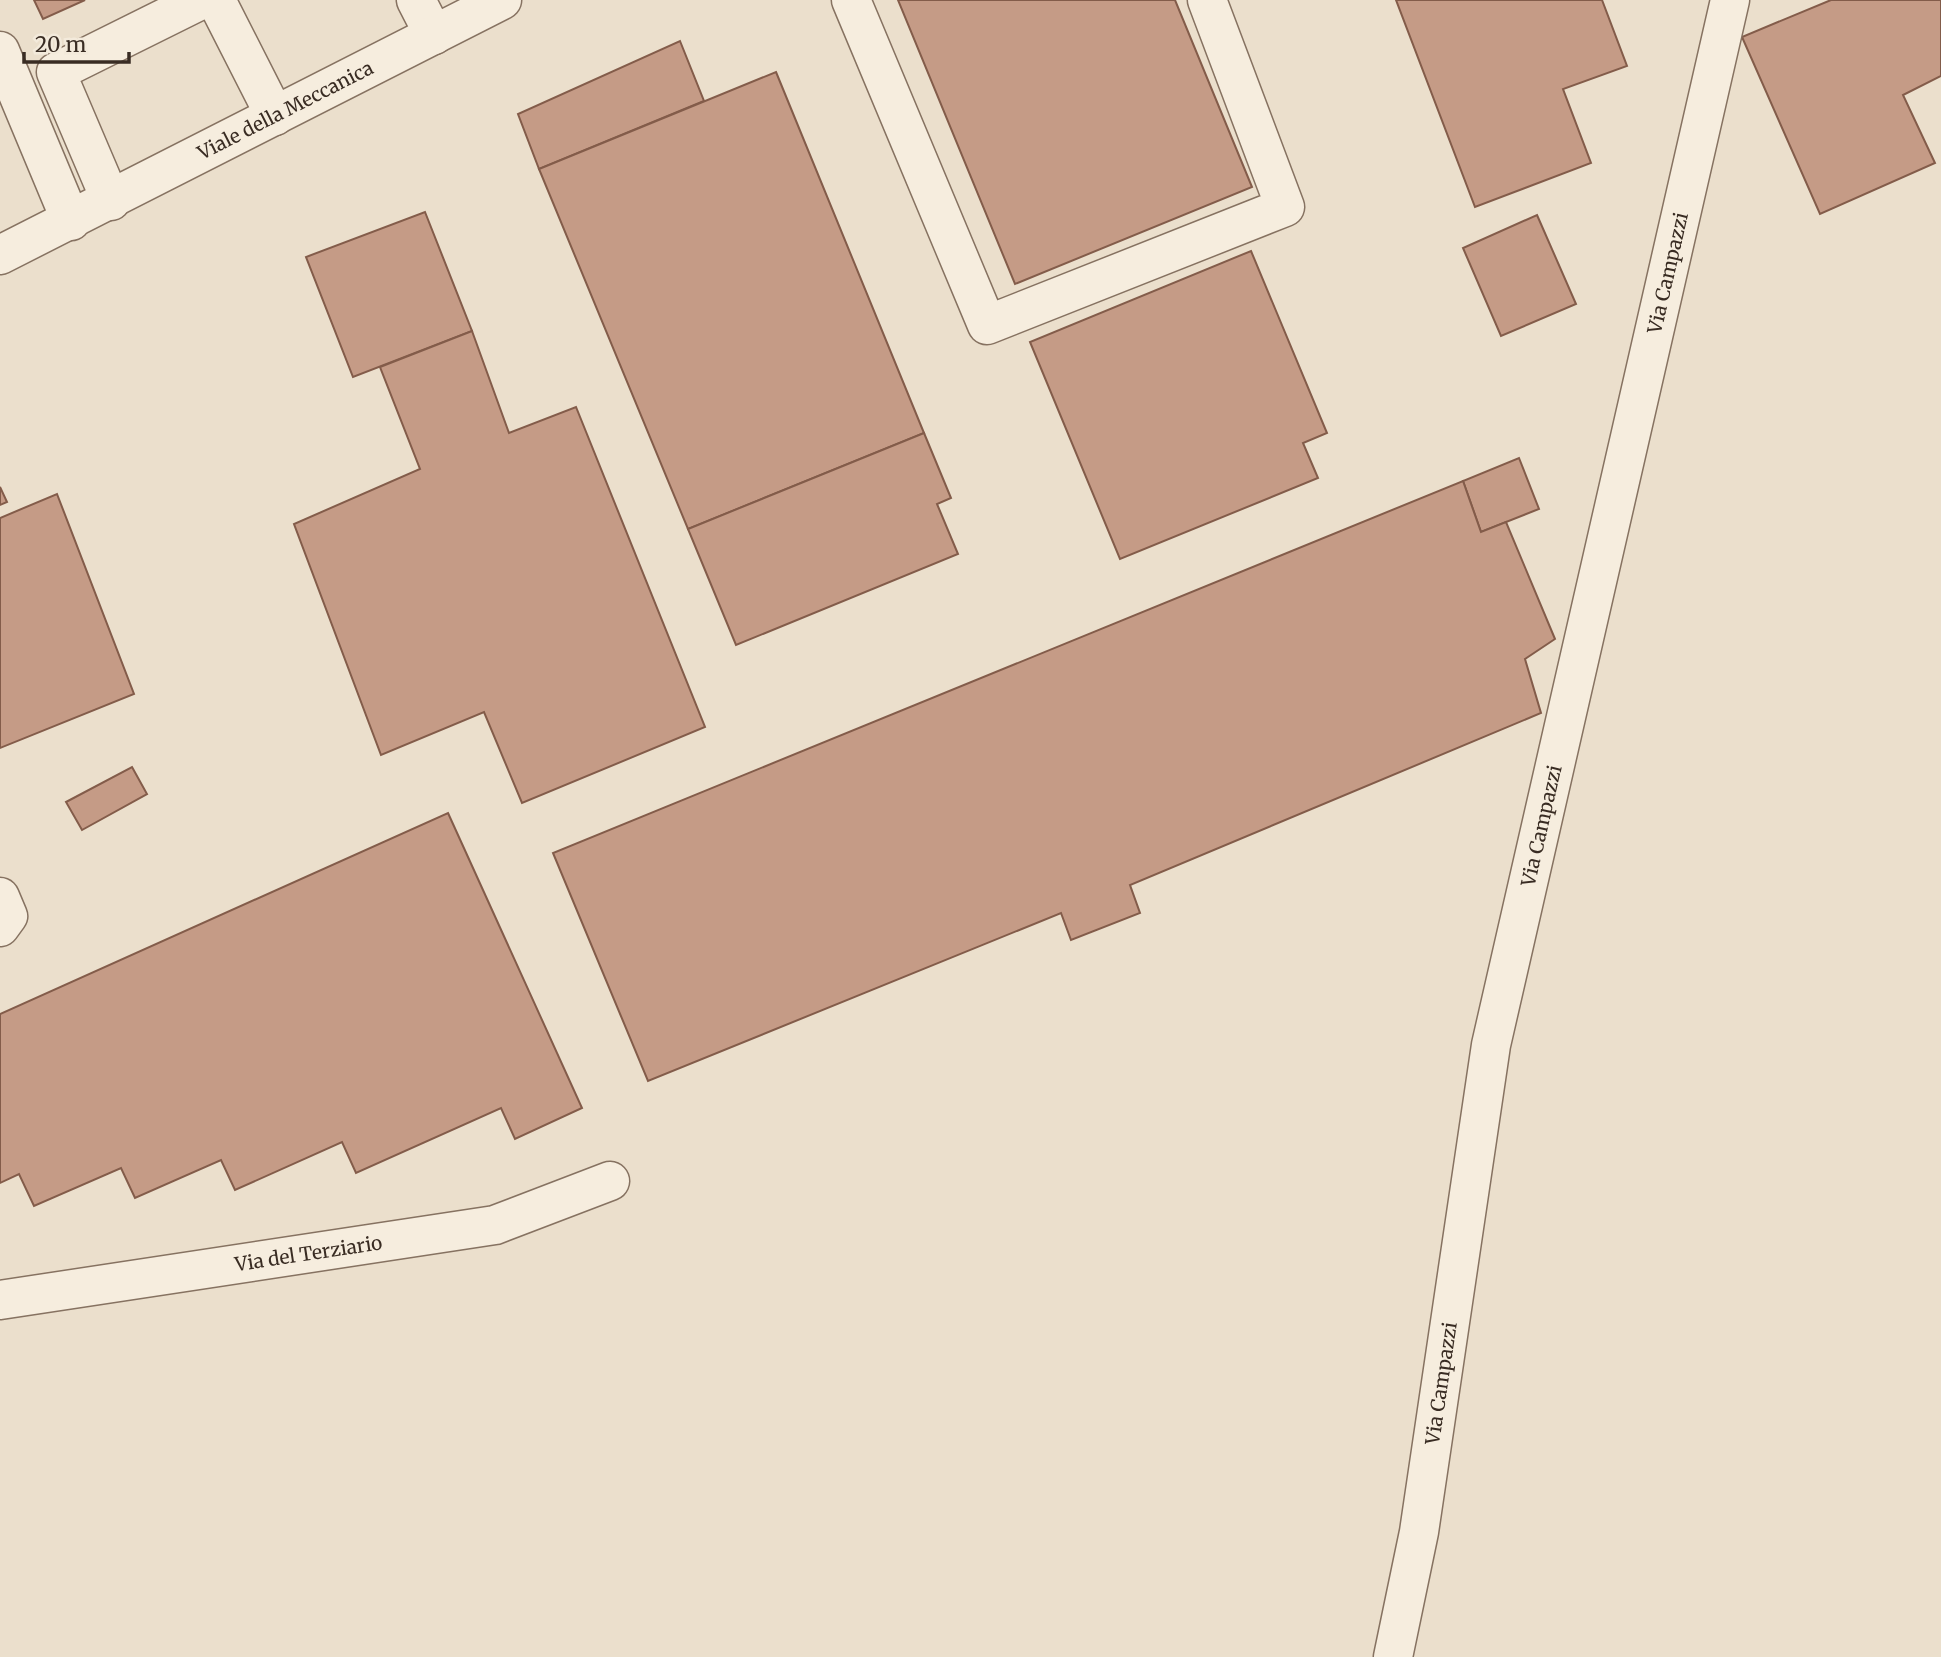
<svg xmlns="http://www.w3.org/2000/svg" width="1941" height="1657" font-family="Merriweather,serif">
<rect width="100%" height="100%" fill="#ebdfcc"/>
<g fill="#c59b86" stroke="#835c4a" stroke-width="2">
<path d="M34,0H85L43,19Z"/>
<path d="M898,0H1175L1252,187L1015,284Z"/>
<path d="M1396,0H1602L1627,66L1563,89L1591,163L1475,207Z"/>
<path d="M1831,0H1941V76L1903,95L1935,163L1820,214L1742,37Z"/>
<path d="M680,41L704,101L539,169L518,114Z"/>
<path d="M776,72L924,433L688,529L539,169Z"/>
<path d="M425,212L472,331L353,377L306,257Z"/>
<path d="M1537,215L1576,304L1501,336L1463,248Z"/>
<path d="M1251,251L1327,433L1303,443L1318,478L1120,559L1030,342Z"/>
<path d="M472,331L509,433L576,407L705,727L522,803L484,712L381,755L294,524L420,469L380,367Z"/>
<path d="M924,433L951,498L937,504L958,554L736,645L688,529Z"/>
<path d="M1519,458L1539,509L1481,532L1463,481Z"/>
<path d="M1463,481L1481,532L1506,522L1555,639L1525,659L1541,713L1130,885L1140,913L1071,940L1061,913L648,1081L553,853Z"/>
<path d="M0,487L7,502L0,505Z"/>
<path d="M57,494L134,694L0,748V518Z"/>
<path d="M132,767L147,794L82,830L66,802Z"/>
<path d="M448,813L582,1108L515,1139L501,1108L356,1173L342,1142L235,1190L221,1160L135,1198L121,1168L34,1206L19,1174L0,1183V1014Z"/>
</g>
<g fill="none" stroke-linecap="round" stroke-linejoin="round">
<g stroke="#867261" stroke-width="41">
<g id="minor">
<path d="M216,0L275,116"/>
<path d="M416,0L434,35"/>
<path d="M851,0L987,325L1285,207L1207,0"/>
<path d="M0,51L71,221"/>
<path d="M111,201L56,72L201,0"/>
<path id="s1" d="M0,255L502,0"/>
<path d="M0,897L8,916L0,927"/>
<path id="s2" d="M0,1300L495,1225L610,1181"/>
<path id="s3" d="M1393,1657L1419,1532L1491,1045L1730,0"/>
</g>
</g>
<use href="#minor" stroke="#f6edde" stroke-width="38"/>
</g>
<g text-anchor="middle" stroke-width="7" stroke-linejoin="round" paint-order="stroke">
<g font-size="19" fill="#392c23" stroke="#f3eadb">
<text dy="7" stroke="none"><textPath href="#s1" startOffset="320">Viale della Meccanica</textPath></text>
<text dy="7" stroke="none"><textPath href="#s3" startOffset="1412">Via Campazzi</textPath></text>
<text dy="7" stroke="none"><textPath href="#s3" startOffset="845">Via Campazzi</textPath></text>
<text dy="7" stroke="none"><textPath href="#s2" startOffset="312">Via del Terziario</textPath></text>
<text dy="7" stroke="none"><textPath href="#s3" startOffset="278">Via Campazzi</textPath></text>
</g>
</g>
<path d="M24 52v10h105v-10" fill="none" stroke="#392c23" stroke-width="3.5"/>
<text x="35" y="52" font-size="21" fill="#392c23" stroke="#f3eadb" stroke-width="5" paint-order="stroke">20 m</text>
</svg>
